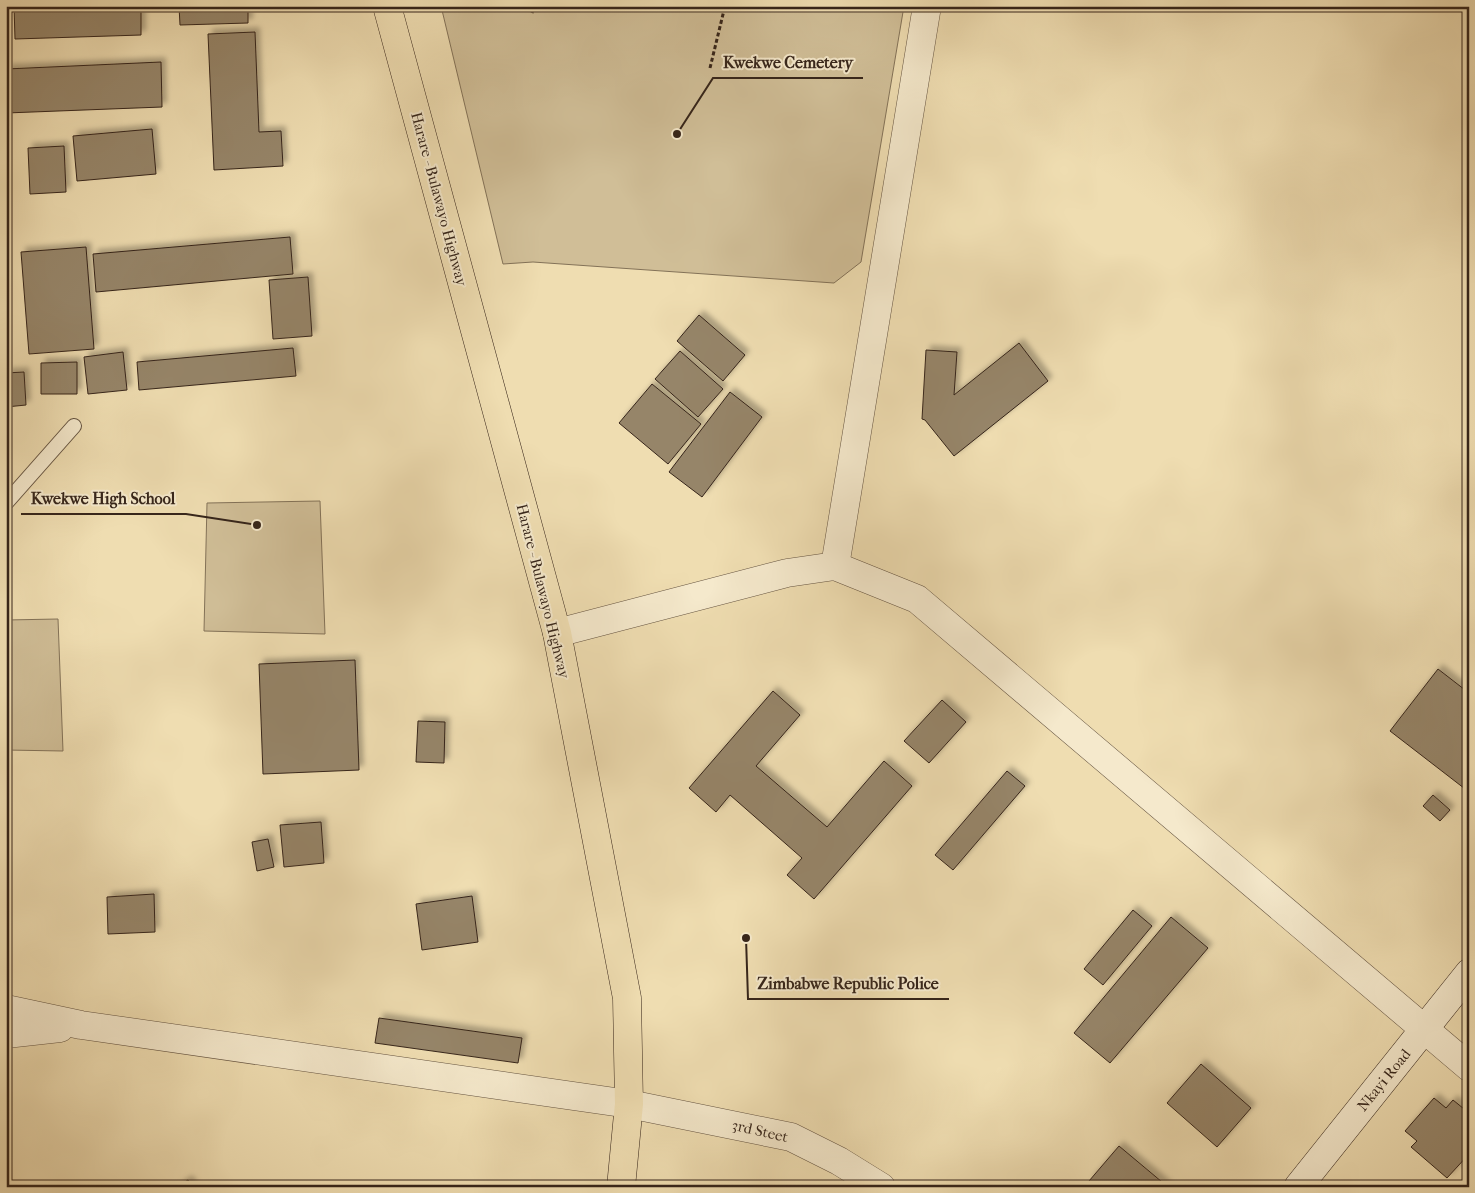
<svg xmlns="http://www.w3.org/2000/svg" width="1475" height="1193" font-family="'IM FELL French Canon',serif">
<defs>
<filter id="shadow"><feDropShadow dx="4.5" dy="-4.5" stdDeviation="2.5" flood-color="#0004"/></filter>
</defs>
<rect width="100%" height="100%" fill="#efddb1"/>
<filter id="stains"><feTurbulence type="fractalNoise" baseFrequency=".004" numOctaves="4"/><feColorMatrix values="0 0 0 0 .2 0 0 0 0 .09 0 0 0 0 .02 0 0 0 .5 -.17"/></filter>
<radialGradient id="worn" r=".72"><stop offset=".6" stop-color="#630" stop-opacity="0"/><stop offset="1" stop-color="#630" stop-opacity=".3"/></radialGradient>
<g fill="#d0be97" stroke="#837258">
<path d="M441,6H904L861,262L834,283L533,262L503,264Z"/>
<path d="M320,501L325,634L204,631L207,503Z"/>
<path d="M58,619L63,751L6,750V620Z"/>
</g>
<g fill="#968569" stroke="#36251a" filter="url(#shadow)">
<path d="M14,6H141V35L15,39Z"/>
<path d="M179,6H248V23L180,25Z"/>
<path d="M255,32L259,132L281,131L283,166L214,170L208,34Z"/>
<path d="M161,62L162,107L6,113V69Z"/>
<path d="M152,129L156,174L77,181L73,136Z"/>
<path d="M64,146L66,192L30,194L28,148Z"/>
<path d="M290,237L293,274L96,292L93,254Z"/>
<path d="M86,247L94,349L29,354L21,252Z"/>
<path d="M308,277L312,336L273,339L269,280Z"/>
<path d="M699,315L745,355L723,381L677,341Z"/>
<path d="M1019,343L1048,381L954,456L925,420L922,419L926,350L957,352L954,395Z"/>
<path d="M293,348L296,376L139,390L137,362Z"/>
<path d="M680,351L723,389L698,417L655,379Z"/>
<path d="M123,352L127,390L88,394L84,357Z"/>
<path d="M77,362V394H41V363Z"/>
<path d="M24,372L26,405L6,407V373Z"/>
<path d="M652,384L701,424L668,464L619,423Z"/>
<path d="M730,392L762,417L702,497L669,472Z"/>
<path d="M355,660L359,770L263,774L259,664Z"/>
<path d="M1438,669L1469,693V792L1390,731Z"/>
<path d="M773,691L800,715L756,766L827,827L884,761L912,786L814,899L787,875L802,858L730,795L716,812L689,788Z"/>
<path d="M942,700L966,722L929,763L904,741Z"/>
<path d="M418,721L445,722L444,763L416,762Z"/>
<path d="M1007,771L1025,786L953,870L935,855Z"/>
<path d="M1433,795L1450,810L1440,821L1423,806Z"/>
<path d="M321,822L324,863L284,867L280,825Z"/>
<path d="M268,839L274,867L257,871L252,842Z"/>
<path d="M154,894L155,932L108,934L107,897Z"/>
<path d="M472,896L478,942L422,950L416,904Z"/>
<path d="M1133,910L1152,926L1103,985L1084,969Z"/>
<path d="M1171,917L1208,948L1110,1063L1074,1033Z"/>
<path d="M379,1018L522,1038L518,1063L375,1043Z"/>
<path d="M1201,1064L1251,1108L1217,1147L1167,1103Z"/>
<path d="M1434,1098L1446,1108L1453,1100L1469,1113V1154L1447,1178L1411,1147L1417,1141L1405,1131Z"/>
<path d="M1119,1146L1168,1187H1095L1089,1181Z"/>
<path d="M188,1180L193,1187H177Z"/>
</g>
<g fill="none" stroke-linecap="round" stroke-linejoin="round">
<g stroke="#645340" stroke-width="16">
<path id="service" d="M6,503L74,426"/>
</g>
<g stroke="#645340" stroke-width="29">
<g id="minor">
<path d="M835,566L927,6"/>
<path d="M557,633L787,573L835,566L917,599L1469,1067"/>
<path d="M6,1009L81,1025L629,1104L791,1137L839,1161L881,1187"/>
<path d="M6,1034L60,1028"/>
</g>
</g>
<g stroke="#36251a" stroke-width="29">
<path id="secondary" d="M1298,1187L1469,973"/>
</g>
<g stroke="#36251a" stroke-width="29">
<path id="trunk" d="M387,6L557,633L627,998L629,1104L621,1187"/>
</g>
<g stroke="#36251a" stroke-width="3" stroke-dasharray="4 2.5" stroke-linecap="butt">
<path d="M532,13L534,6"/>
<path d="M710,68L725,6"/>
</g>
<use href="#service" stroke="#f5e9cc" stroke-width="14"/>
<use href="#minor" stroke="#f5e9cc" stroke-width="28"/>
<use href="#secondary" stroke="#f5e9cc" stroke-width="28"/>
<use href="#trunk" stroke="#efddb1" stroke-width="28"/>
</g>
<g text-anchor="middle" stroke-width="4" stroke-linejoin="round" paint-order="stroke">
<g font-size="15" fill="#36251a" stroke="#f5e9cc">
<text transform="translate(439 199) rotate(75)" y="5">Harare - Bulawayo Highway</text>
<text transform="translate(543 591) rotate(76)" y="5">Harare - Bulawayo Highway</text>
<text transform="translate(1384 1080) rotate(-51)" y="5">Nkayi Road</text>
<text transform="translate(760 1131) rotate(13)" y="5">3rd Steet</text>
</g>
</g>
<path fill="none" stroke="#36251a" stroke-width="2" d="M677 134L713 78H863M257 525L186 514H21M746 938L748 999H949"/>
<g fill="#36251a" stroke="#f5e9cc" stroke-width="2">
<circle cx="677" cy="134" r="5"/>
<circle cx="257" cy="525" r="5"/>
<circle cx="746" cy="938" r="5"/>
</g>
<g font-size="16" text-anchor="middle" font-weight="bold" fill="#36251a" stroke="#f5e9cc" stroke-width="4" stroke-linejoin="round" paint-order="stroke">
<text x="788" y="68">Kwekwe Cemetery</text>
<text x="103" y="504">Kwekwe High School</text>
<text x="848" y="989">Zimbabwe Republic Police</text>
</g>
<rect width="1475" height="1193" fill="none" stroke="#efddb1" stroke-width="25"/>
<rect x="8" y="8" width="1460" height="1178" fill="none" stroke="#36251a" stroke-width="2.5"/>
<rect x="12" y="12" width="1450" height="1168" fill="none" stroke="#36251a"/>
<rect width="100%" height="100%" filter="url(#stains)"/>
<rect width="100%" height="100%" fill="url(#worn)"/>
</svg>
